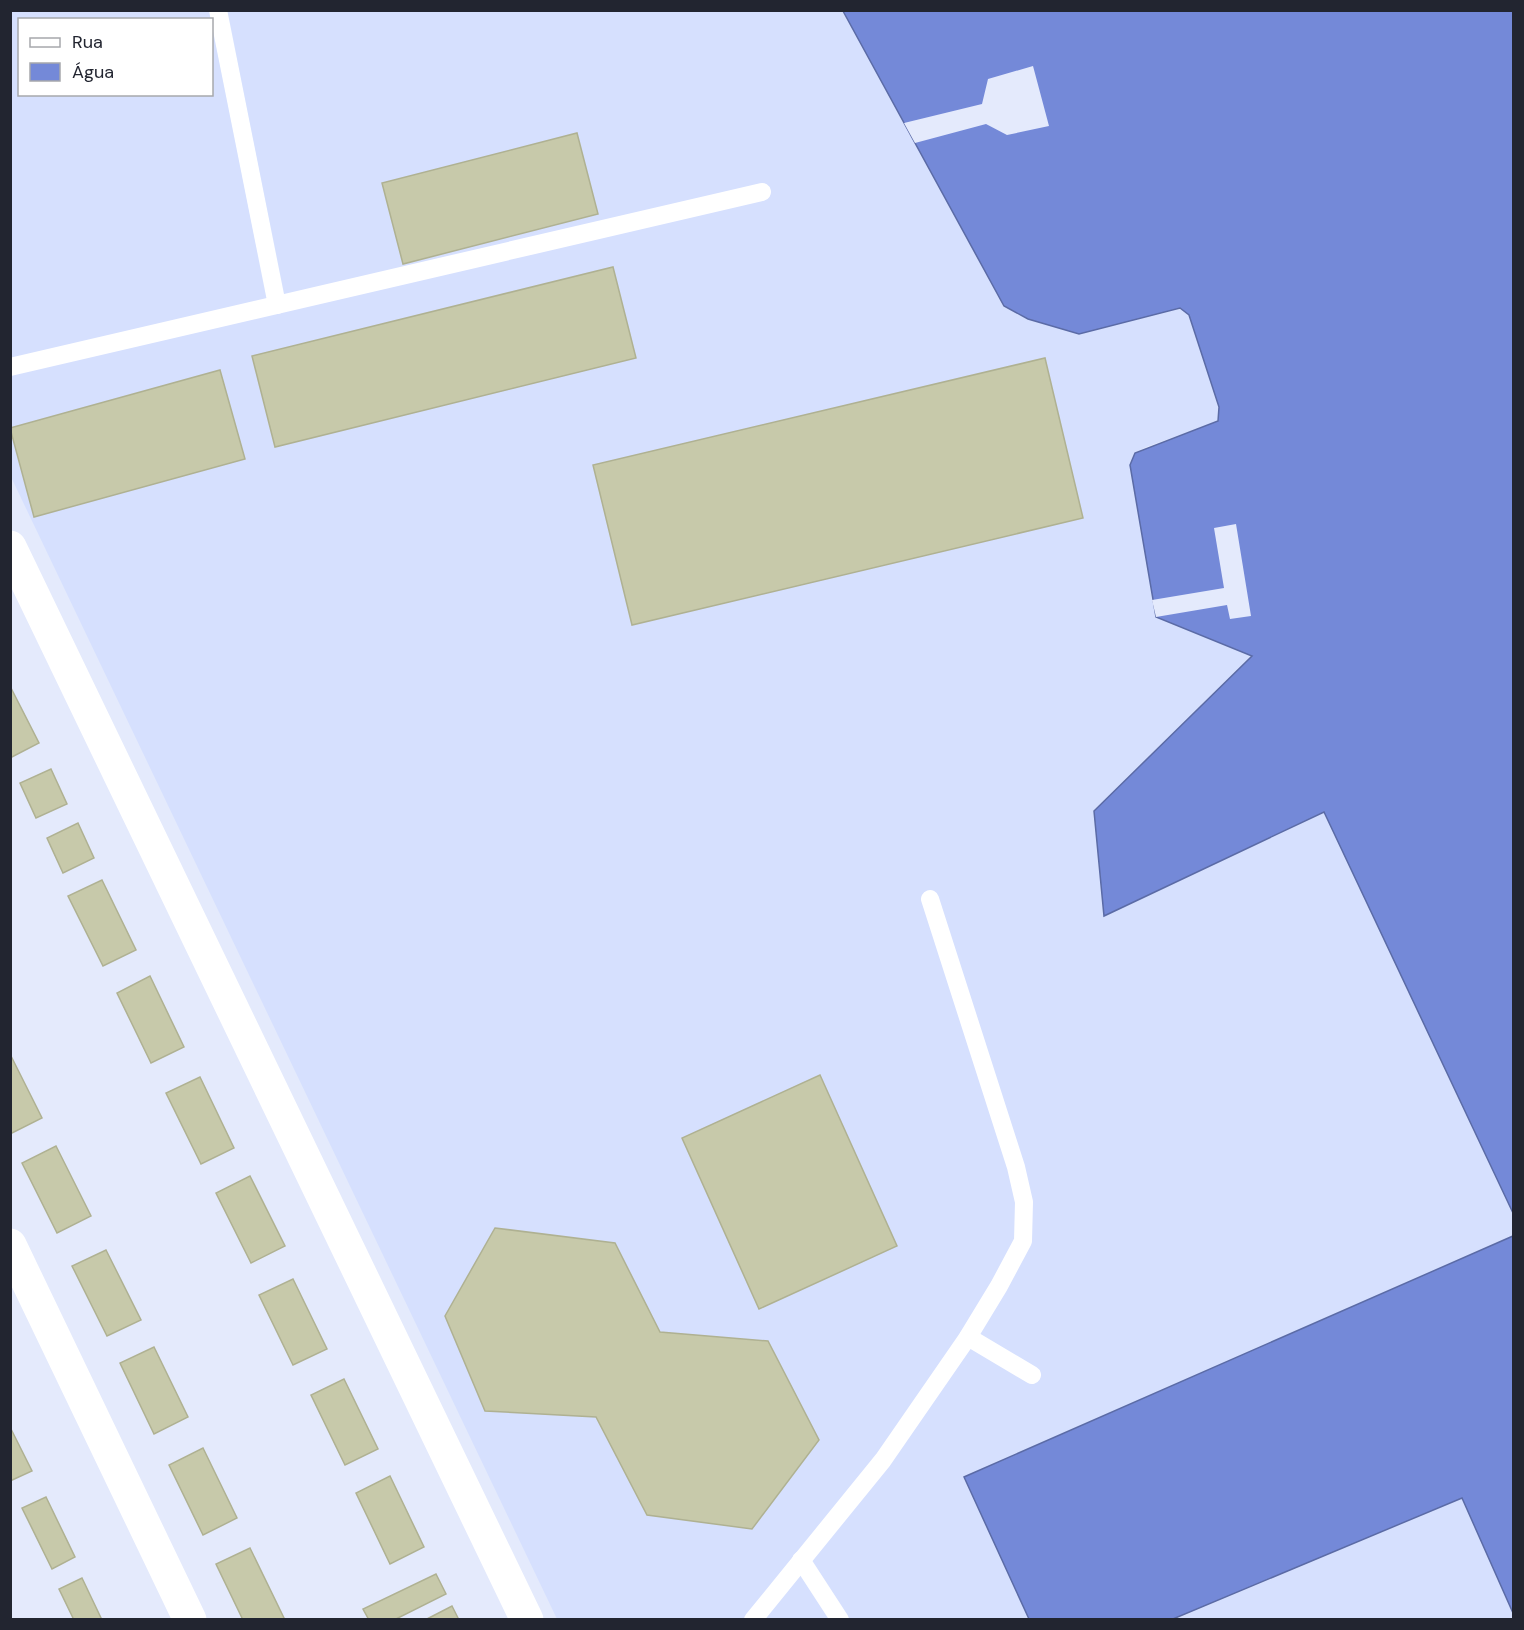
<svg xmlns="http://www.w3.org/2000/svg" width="1524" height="1630" font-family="'DM Sans',sans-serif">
<rect width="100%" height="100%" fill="#e4eafc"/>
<g fill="#d6e0fe" fill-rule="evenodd">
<path d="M11,11H843L1004,306L1180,308L1189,315L1219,407V421L1146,447L1135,453L1130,465L1156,617L1252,655L1094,810L1104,916L1324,812L1513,1213V1236L965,1477L1029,1619H557L11,477ZM20,20H212V94H20Z"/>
<path d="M1463,1498L1514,1613L1513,1620H1173Z"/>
</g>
<g fill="#7489d8" stroke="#5b6ba6" stroke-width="1.5">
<path d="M843,11H1513V1213L1324,812L1104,916L1094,811L1252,656L1156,617L1130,465L1135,453L1218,421L1219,407L1189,315L1180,308L1079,334L1028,319L1004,306Z"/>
<path d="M1513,1236V1613L1462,1498L1173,1619H1029L964,1477Z"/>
</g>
<g fill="#e4eafc">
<path d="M1033,66L1049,126L1007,135L986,124L915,143L904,123L982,104L988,79Z"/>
<path d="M1236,524L1251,616L1230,619L1227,605L1156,617L1152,600L1224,588L1214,528Z"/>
</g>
<g fill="#c7c9aa" stroke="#afb192" stroke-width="1.5">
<path d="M577,133L598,214L403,264L382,183Z"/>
<path d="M613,267L636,358L275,447L252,356Z"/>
<path d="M1045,358L1083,518L632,625L593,465Z"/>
<path d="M220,370L245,459L34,517L10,428Z"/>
<path d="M10,686L39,743L10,758Z"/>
<path d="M51,769L67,804L36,818L20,783Z"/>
<path d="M78,823L94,858L63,873L47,838Z"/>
<path d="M102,880L136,950L103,966L68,896Z"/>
<path d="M150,976L184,1047L151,1063L117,993Z"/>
<path d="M10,1054L42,1118L10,1134Z"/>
<path d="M820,1075L897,1246L759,1309L682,1138Z"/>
<path d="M200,1077L234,1148L201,1164L166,1093Z"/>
<path d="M56,1146L91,1216L57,1233L22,1163Z"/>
<path d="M250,1176L285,1246L251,1263L216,1193Z"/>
<path d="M495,1228L615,1243L660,1332L768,1341L819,1440L752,1529L647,1515L596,1417L485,1411L445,1316Z"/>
<path d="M106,1250L141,1320L107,1336L72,1266Z"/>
<path d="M293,1279L327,1349L293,1365L259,1295Z"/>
<path d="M154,1347L188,1417L154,1434L120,1363Z"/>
<path d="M344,1379L378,1449L345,1465L311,1395Z"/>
<path d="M10,1427L32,1471L10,1481Z"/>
<path d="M203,1448L237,1518L203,1535L169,1465Z"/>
<path d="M390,1476L424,1547L390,1564L356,1493Z"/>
<path d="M46,1497L75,1557L52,1569L22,1508Z"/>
<path d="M250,1548L284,1618L281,1620H243L216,1564Z"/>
<path d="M436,1574L446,1594L394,1620H369L363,1609Z"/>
<path d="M82,1578L102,1620H74L59,1589Z"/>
<path d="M452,1606L459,1620H425Z"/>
</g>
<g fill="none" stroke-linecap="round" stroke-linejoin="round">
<g stroke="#fff" stroke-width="18">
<path d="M218,10L277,305"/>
<path d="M10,367L762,192"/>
<path d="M968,1337L1032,1375"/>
<path d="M801,1560L840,1620"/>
<path d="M753,1620L883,1460L968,1337L999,1286L1023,1241L1024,1202L1016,1167L930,899"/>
</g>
<path stroke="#fff" stroke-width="33" d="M10,1245L190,1620"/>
<path stroke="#fff" stroke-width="33" d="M10,547L527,1620"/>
</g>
<rect width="1524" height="1630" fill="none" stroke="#222530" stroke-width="24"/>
<rect x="18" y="18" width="195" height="78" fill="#ffffff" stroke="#a7a8ac" stroke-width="1.5"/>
<rect x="30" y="38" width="30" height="9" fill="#ffffff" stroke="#a7a8ac" stroke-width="1.5"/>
<text x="72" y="48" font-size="18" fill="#222530">Rua</text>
<rect x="30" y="63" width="30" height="18" fill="#7489d8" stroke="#a7a8ac" stroke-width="1.5"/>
<text x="72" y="78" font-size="18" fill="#222530">Água</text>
</svg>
